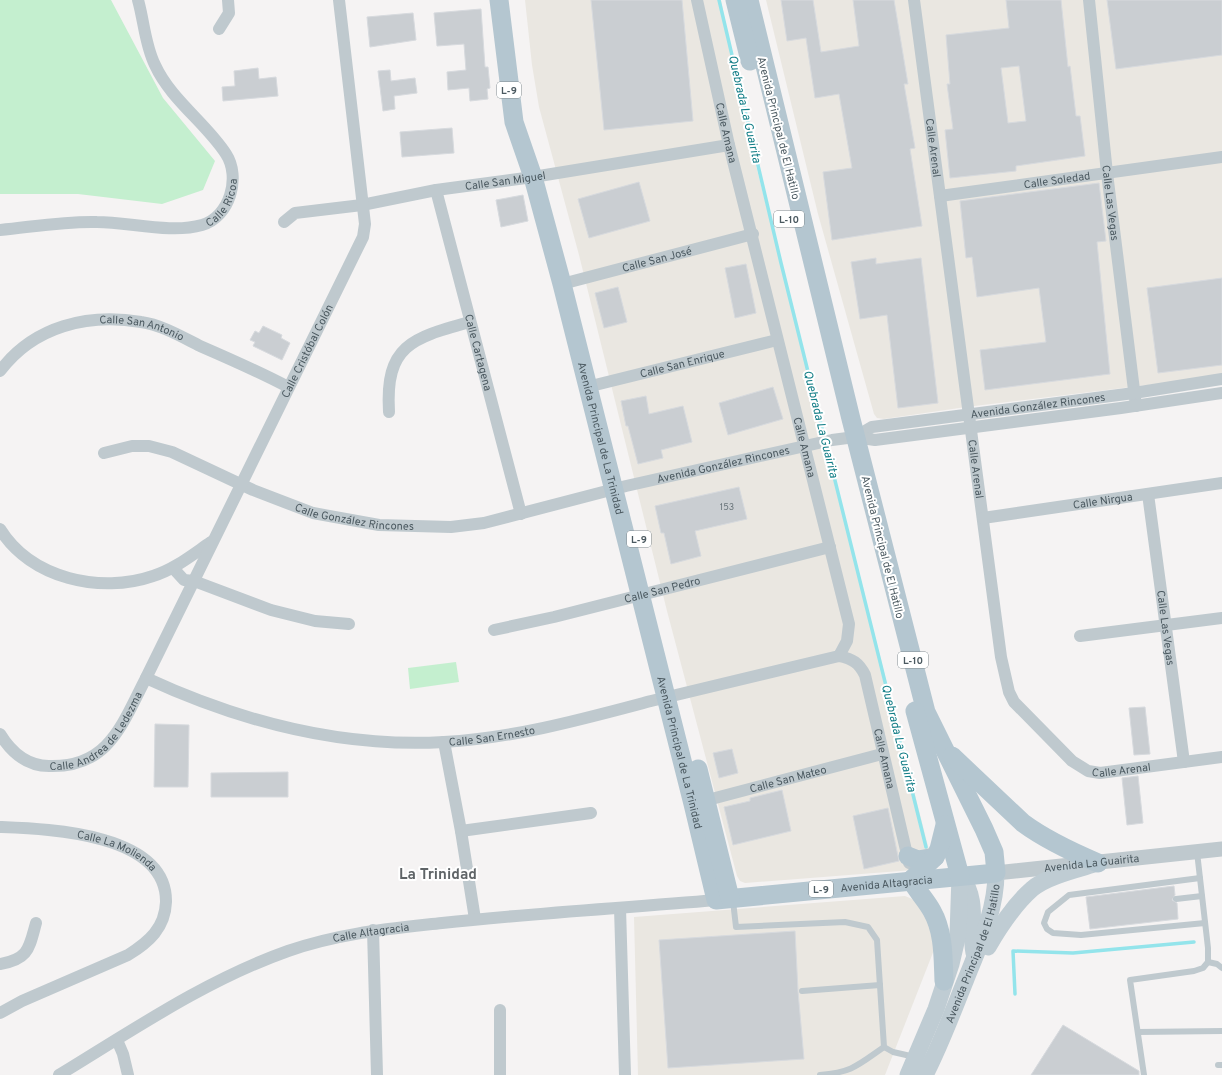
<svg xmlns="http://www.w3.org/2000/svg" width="1222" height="1075" font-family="Overpass,sans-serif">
<rect width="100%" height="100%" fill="#f5f3f3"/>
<g fill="#eae7e1">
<path d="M525,0H721L744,118L931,858L926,869L745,883L740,881L737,876L667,611L579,255L539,107L532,65Z"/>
<path d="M766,0H1222V376L966,407L884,419L877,418L874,414L818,214Z"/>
<path d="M905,896L917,901L930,921L934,950L885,1075H638L634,917Z"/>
</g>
<g fill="#c4efcf">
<path d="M0,0H111L163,98L215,161L203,190L162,204L78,194H0Z"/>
<path d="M456,662L459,682L410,689L408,668Z"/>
</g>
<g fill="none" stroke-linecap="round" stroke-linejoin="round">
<g stroke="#93e4eb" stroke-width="3.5">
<path d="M719,0L781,263L926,847"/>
<path d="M1015,994L1013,951L1073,953L1194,942"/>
</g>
</g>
<g fill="#caced2" stroke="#d7dade" fill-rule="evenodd">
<path d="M591,0H682L693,121L604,130Z"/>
<path d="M781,0H813L821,52L859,46L853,0H894L908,84H904L915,148L910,149L922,226L832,240L823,172L852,168L839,94L815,98L806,38L787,41Z"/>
<path d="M1006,0H1061L1068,67L1070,66L1076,116H1080L1085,156L1016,166V171L950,178L945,130L953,129L947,84H950L946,35L1009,28ZM1019,66L1026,121L1008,123L1001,68Z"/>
<path d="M1107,0H1222V55L1116,69Z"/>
<path d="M481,9L485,67H488L490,88L487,89L488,99L470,101L469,88L448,90L447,72L466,70L464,44L437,46L434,13Z"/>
<path d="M413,13L416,40L370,47L367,17Z"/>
<path d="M258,68L259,79L276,77L278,96L223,101L222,87L235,86L234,71Z"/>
<path d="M390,70L391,81L415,78L417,93L394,96L395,109L383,111L378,71Z"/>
<path d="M452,128L454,153L402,157L400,132Z"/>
<path d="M639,182L650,221L589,238L578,199Z"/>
<path d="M1099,183L1106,241L1097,242L1110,374L985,390L980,350L1046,342L1039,288L977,297L972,257L966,258L960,201Z"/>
<path d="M523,195L528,221L501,227L496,200Z"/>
<path d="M876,258V264L921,258L938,403L898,408L887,315L860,319L851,262Z"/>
<path d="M746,264L756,313L735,318L725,268Z"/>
<path d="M1222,278V365L1158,373L1147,288Z"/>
<path d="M618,287L627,322L604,328L595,293Z"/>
<path d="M263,326L282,335L281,338L290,343L282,360L253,346L255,342L250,340L255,331L259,333Z"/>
<path d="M773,387L783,419L728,435L719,403Z"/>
<path d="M646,396L649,414L683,406L692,442L661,450L663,458L638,464L628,426H626L621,401Z"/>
<path d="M739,487L747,519L695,531L701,556L671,564L664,533H661L655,506Z"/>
<path d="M1145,707L1150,754L1134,755L1129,708Z"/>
<path d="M155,724L189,725L188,787H154Z"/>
<path d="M732,749L738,773L719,778L713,753Z"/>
<path d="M288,772V797H211V773Z"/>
<path d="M1138,776L1143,823L1127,825L1122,778Z"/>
<path d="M782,790L791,831L733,845L724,807L750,801V798Z"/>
<path d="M888,808L899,861L864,869L853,816Z"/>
<path d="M1174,886L1175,895L1172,900L1177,903L1178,919L1090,929L1086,897Z"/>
<path d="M795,931L798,991L804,1059L668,1068L659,940Z"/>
<path d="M1063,1025L1139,1071V1075H1031Z"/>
</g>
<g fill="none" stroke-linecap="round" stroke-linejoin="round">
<g stroke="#bfc9ce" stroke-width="6">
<path d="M1200,878L1069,895L1048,912L1044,923L1047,929L1053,933L1081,935L1205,923"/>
<path d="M1176,899L1202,896"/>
<path d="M733,901L736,927L845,922L868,927L877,940L884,1047L893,1052L915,1057"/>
<path d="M1208,962L1217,964L1222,968"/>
<path d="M802,991L880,985"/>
<path d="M1138,1032L1222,1031"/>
<path d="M1218,1065H1222"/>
<path d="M820,1075C853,1072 858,1065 884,1047"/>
<path d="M1144,1075L1130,980L1194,971L1203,968L1208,962V948L1197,852"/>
</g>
<g stroke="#bfc9ce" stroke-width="12">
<path id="s1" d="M697,0L729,145L849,624L847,641L839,656"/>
<path id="s2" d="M914,0L1001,657L1009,692L1014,702L1072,761L1088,771L1100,773L1222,757"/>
<path id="s3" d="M1089,0L1107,173L1136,406"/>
<path d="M219,29L229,13L228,0"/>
<path id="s4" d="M436,190L521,514"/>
<path id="s5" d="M940,196L1222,157"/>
<path id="s6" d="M284,222L295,213L362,205L436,190L533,177L729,145"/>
<path id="s7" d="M0,230C32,227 64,221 97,222C129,222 171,234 202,225C230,217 241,177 226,154C206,123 171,100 155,65C145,45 144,21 138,0"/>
<path id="s8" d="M562,284L753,234"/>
<path id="s9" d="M0,371C34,326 88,313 141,322C162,325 182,337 200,346C230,359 260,372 288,387"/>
<path id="s10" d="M587,387L777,340"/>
<path d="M389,412C385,345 412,338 470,322"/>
<path id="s11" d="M855,437L872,427L1134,393L1222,379"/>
<path id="s12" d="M104,453L132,446H149L172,452L253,490L313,513L379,525L451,527L484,523L626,486L832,440L855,437L875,440L1121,408L1222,393"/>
<path id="s13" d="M1148,494L1184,762"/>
<path id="s14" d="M983,518L1222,483"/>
<path d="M0,529C31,579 101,594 153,576C175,569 192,555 211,542"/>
<path d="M173,568L184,580L194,581L271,610L315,621L349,624"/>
<path id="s15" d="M494,630L554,617L830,547"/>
<path d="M1080,636L1222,618"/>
<path id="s16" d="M146,678C239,721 341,748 444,742C515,738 583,719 651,701C714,686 777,671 839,656C853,659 859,663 865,675L909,863"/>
<path id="s17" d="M0,734C11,752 27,766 49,766C109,768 122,724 146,678L363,237L365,224L339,0"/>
<path d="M444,742L461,831L475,919"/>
<path id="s18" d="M700,802L882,754"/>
<path id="s19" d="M0,827C49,829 167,833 166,902C165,928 149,942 128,955L22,1001L0,1013"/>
<path d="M461,831L591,813"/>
<path d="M620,908L625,1075"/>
<path d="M373,930L377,1075"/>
<path d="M0,964C29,959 29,948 36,923"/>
<path d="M500,1010V1075"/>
<path d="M117,1040L123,1054L128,1075"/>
<path id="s20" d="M59,1075C133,1030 206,980 288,951C340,933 388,929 442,923C533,913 625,908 716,900"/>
</g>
<path stroke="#bfc9ce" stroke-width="15" id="s21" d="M996,873L1222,849"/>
<g stroke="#bfccd3" stroke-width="17">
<path d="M962,878C979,901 969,927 974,953"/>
<path d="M988,947C999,928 1015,904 1032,889C1047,876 1079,869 1098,863"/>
<path d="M908,1075L936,1009L951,964L958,934L960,876"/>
<path id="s22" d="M925,1075C941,1044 953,1011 966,979C980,944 996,910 996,873"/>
</g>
<g stroke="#b4c6d0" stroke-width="19">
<path id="s23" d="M499,0L514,122L533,177L562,284L693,804L716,900L996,873L994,852L984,829L926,712L851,419L749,0"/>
<path d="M735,0L750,61"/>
<path d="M915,711L960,876"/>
<path d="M952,756L1023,823C1046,840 1072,852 1098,863"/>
<path d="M698,769L730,898"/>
<path d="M908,856L918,860L935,857"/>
<path d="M911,880C917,891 926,900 932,911C944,932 943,958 944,981"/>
<path d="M911,880L935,857L939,849L945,825"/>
</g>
</g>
<g text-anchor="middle" stroke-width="4" stroke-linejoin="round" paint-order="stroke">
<g font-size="9" fill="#6b767c">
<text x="727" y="510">153</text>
</g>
<g fill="#fff" stroke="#818b90" stroke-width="1">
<rect x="497" y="82" width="24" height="16" rx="3"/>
<rect x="774" y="211" width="30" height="16" rx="3"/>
<rect x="627" y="531" width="24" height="16" rx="3"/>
<rect x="898" y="652" width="30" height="16" rx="3"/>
<rect x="809" y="881" width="24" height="16" rx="3"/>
</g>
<g font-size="10" font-weight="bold" fill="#4b5960">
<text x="509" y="94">L-9</text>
<text x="789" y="223">L-10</text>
<text x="639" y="543">L-9</text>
<text x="913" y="664">L-10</text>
<text x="821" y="893">L-9</text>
</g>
<g font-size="11" fill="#4b5960" stroke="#fff">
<text transform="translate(779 128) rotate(76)" y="4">Avenida Principal de El Hatillo</text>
<text dy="4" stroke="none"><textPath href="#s1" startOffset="136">Calle Amana</textPath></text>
<text dy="4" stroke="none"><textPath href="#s2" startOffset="149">Calle Arenal</textPath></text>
<text dy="4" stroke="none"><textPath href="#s6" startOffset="227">Calle San Miguel</textPath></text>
<text dy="4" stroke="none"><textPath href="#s5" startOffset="118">Calle Soledad</textPath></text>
<text dy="4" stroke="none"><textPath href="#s7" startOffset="235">Calle Ricoa</textPath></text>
<text dy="4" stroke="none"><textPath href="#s3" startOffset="204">Calle Las Vegas</textPath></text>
<text dy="4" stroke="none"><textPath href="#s8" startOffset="98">Calle San José</textPath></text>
<text dy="4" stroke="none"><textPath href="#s9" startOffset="159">Calle San Antonio</textPath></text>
<text dy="4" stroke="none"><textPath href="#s17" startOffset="567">Calle Cristóbal Colón</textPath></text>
<text dy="4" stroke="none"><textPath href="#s4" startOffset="168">Calle Cartagena</textPath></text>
<text dy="4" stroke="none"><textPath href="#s10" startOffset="98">Calle San Enrique</textPath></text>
<text dy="4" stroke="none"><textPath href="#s11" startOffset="187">Avenida González Rincones</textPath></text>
<text dy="4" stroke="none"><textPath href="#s23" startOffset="451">Avenida Principal de La Trinidad</textPath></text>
<text dy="4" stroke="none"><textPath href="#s1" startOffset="460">Calle Amana</textPath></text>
<text dy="4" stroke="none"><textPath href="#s12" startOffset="642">Avenida González Rincones</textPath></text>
<text dy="4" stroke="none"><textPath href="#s2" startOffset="473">Calle Arenal</textPath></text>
<text dy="4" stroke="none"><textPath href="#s14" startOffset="121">Calle Nirgua</textPath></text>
<text dy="4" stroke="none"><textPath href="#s12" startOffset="265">Calle González Rincones</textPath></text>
<text transform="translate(883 547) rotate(76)" y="4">Avenida Principal de El Hatillo</text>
<text dy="4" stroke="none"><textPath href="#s15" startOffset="173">Calle San Pedro</textPath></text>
<text dy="4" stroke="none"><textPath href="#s13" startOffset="135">Calle Las Vegas</textPath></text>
<text dy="4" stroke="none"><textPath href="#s17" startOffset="124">Calle Andrea de Ledezma</textPath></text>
<text dy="4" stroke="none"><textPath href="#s16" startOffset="356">Calle San Ernesto</textPath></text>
<text dy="4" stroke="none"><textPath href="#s23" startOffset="775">Avenida Principal de La Trinidad</textPath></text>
<text dy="4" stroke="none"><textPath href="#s16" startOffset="832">Calle Amana</textPath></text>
<text dy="4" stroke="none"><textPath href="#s2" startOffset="845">Calle Arenal</textPath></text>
<text dy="4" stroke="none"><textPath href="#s18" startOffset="91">Calle San Mateo</textPath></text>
<text dy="4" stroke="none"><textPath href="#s19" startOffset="121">Calle La Molienda</textPath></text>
<text dy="4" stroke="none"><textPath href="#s21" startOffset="96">Avenida La Guairita</textPath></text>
<text dy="4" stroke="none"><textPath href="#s23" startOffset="1098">Avenida Altagracia</textPath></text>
<text dy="4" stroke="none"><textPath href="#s20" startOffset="346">Calle Altagracia</textPath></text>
<text dy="4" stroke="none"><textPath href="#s22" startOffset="131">Avenida Principal de El Hatillo</textPath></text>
</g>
<g font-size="12" font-style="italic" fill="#117d86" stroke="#fff">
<text transform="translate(745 109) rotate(77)" y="4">Quebrada La Guairita</text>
<text transform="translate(821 424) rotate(76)" y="4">Quebrada La Guairita</text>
<text transform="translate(899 738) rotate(76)" y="4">Quebrada La Guairita</text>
</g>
<g font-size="15" font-weight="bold" fill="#5f6467" stroke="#fff">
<text x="438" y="879">La Trinidad</text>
</g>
</g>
</svg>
